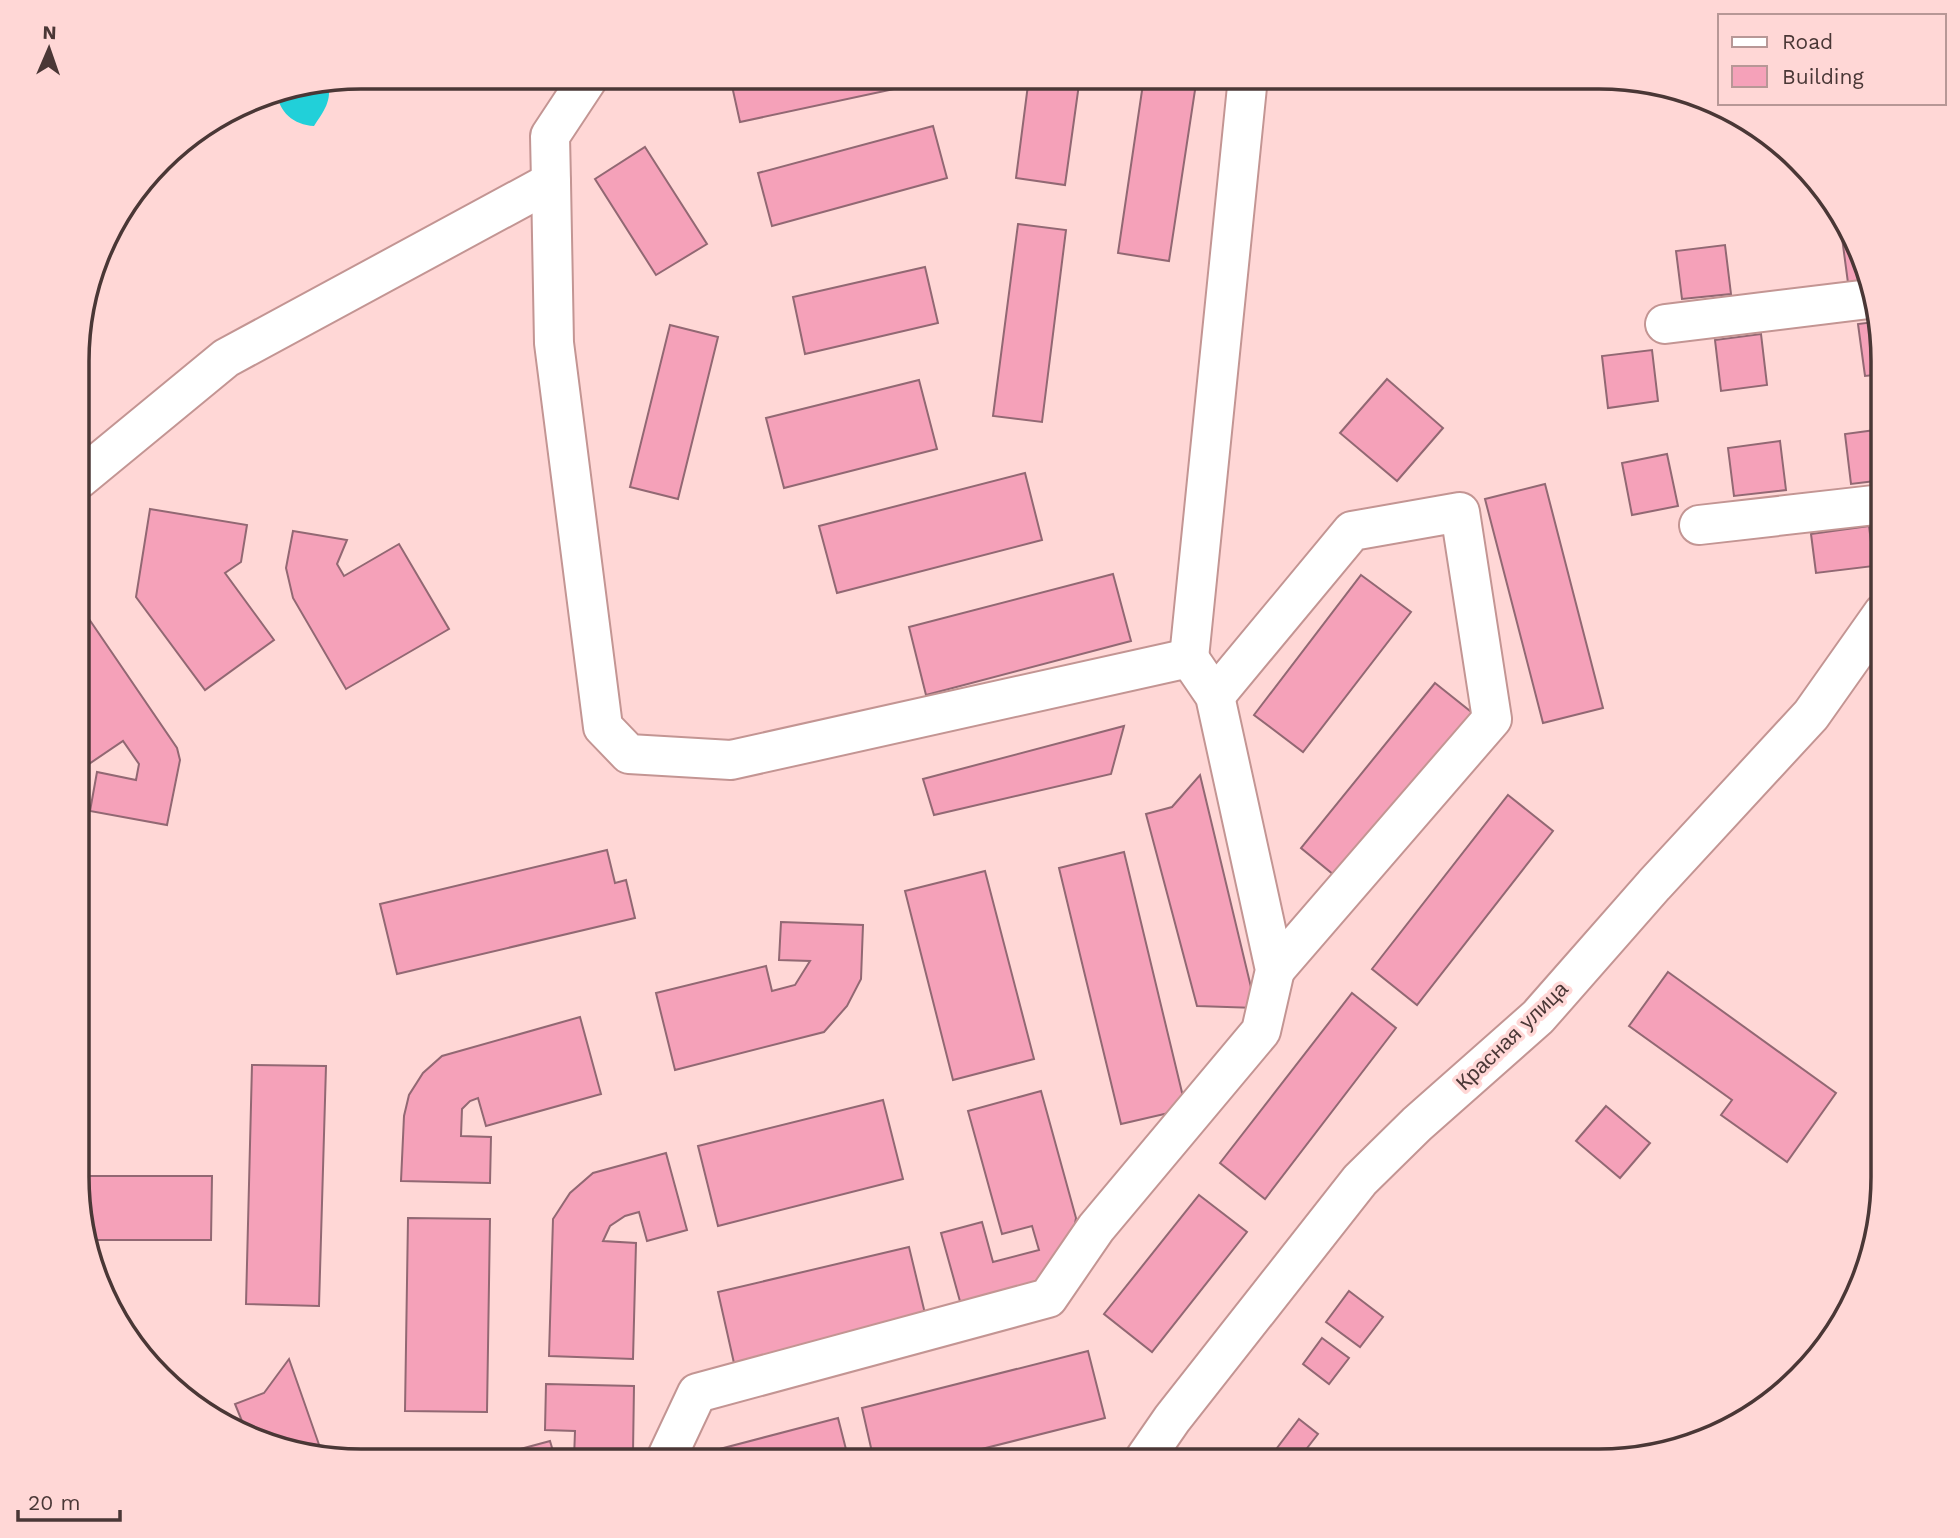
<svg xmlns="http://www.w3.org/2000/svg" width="1960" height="1538" font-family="'Work Sans',sans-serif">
<rect width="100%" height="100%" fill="#ffd7d6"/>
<path fill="#21d0d9" d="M328,83C332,101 324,111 314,126C294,125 278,112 277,91Z"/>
<g fill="#f5a1b9" stroke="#926873" stroke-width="2">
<path d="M730,77H950L740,122Z"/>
<path d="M1029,77H1080L1065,185L1016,178Z"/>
<path d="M1144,77H1197L1169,261L1118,253Z"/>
<path d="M933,126L947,178L772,226L758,173Z"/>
<path d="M645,147L707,244L656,275L595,179Z"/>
<path d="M1018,224L1066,230L1042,422L993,416Z"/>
<path d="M1849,229L1854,236L1865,282L1848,283L1841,230Z"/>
<path d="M1725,245L1731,294L1682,299L1676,251Z"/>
<path d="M925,267L938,323L805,354L793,297Z"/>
<path d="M1874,322L1883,361V374L1865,376L1858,324Z"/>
<path d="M670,325L718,337L678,499L630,487Z"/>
<path d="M1761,334L1767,385L1721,391L1715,340Z"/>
<path d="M1652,350L1658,401L1608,408L1602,356Z"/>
<path d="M1387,379L1443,428L1397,481L1340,433Z"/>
<path d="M919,380L937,449L784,488L766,418Z"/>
<path d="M1883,429V480L1851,484L1845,434Z"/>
<path d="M1780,441L1786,490L1734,496L1728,448Z"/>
<path d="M1667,454L1678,506L1632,515L1622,463Z"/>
<path d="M1025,473L1042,540L837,593L819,526Z"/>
<path d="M1545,484L1603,708L1543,723L1485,499Z"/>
<path d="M150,509L247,525L241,562L225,573L274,640L205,690L136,597Z"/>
<path d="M1869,526L1874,566L1816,573L1811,534Z"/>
<path d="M293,531L347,540L337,564L344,576L399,544L449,629L346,689L293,598L286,568Z"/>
<path d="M1113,574L1131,641L926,695L909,627Z"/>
<path d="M1361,575L1411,612L1303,752L1254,715Z"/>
<path d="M89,619L177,748L180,760L167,825L90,811L97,772L136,780L139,764L123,741L86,766L79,755V625Z"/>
<path d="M1435,683L1480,719L1345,884L1301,848Z"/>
<path d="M1124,726L1111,774L934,815L923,779Z"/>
<path d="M1200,775L1256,1008L1197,1006L1146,814L1172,807Z"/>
<path d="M1508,795L1553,831L1417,1005L1372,969Z"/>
<path d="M607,850L615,883L626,880L635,918L397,974L380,904Z"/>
<path d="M1124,852L1186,1109L1121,1124L1059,868Z"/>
<path d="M985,871L1034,1059L953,1080L905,891Z"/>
<path d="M781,922L863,925L861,979L847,1006L824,1032L675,1070L656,993L766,966L772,991L795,985L810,961L779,960Z"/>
<path d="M1668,972L1836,1093L1787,1162L1721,1115L1732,1100L1629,1026Z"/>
<path d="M1352,993L1396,1028L1265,1199L1220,1163Z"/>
<path d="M580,1017L601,1094L486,1126L478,1098L470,1101L462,1109L461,1136L491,1137L490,1183L401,1181L404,1116L409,1095L423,1073L442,1056Z"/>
<path d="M252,1065L326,1066L319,1306L246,1304Z"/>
<path d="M1041,1091L1076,1218L1071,1246L1027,1294L963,1312L941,1233L982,1222L993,1262L1039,1250L1032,1226L1002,1234L968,1111Z"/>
<path d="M883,1100L903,1179L718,1226L698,1146Z"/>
<path d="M1606,1106L1650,1143L1620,1178L1576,1141Z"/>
<path d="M666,1153L687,1230L647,1241L639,1212L625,1216L610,1226L603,1241L636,1243L633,1359L549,1356L553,1219L570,1193L593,1173Z"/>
<path d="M78,1176H212L211,1240H89L78,1196Z"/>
<path d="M1199,1195L1247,1232L1152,1352L1104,1314Z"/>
<path d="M408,1218L490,1219L487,1412L405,1411Z"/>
<path d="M909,1247L928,1326L736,1372L718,1292Z"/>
<path d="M1349,1291L1383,1317L1360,1347L1326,1322Z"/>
<path d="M1322,1338L1349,1358L1329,1384L1303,1364Z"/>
<path d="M1088,1351L1105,1418L934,1461H874L862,1408Z"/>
<path d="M289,1359L323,1456L253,1440L248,1436L235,1404L264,1393Z"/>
<path d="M546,1384L634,1386L633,1452L630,1461H573L574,1459L575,1431L545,1430Z"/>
<path d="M838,1418L849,1461H715L712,1451Z"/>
<path d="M1299,1419L1318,1434L1297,1461H1295L1277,1448Z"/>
<path d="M550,1441L556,1461L480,1460Z"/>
</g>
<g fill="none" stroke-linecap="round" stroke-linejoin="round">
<g stroke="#c39593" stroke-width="42">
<g id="minor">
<path d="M589,77L550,136L551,182L554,343L603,727L629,754L731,760L1189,658L1215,696L1275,970L1261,1031L1096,1228L1048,1298L697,1393L665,1461"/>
<path d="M1665,324L1869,299"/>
<path d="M79,479L226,358L551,182"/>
<path d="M1699,525L1883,504"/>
<path d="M1189,658L1248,77"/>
<path d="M1215,696L1352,531L1460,512L1492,719L1275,970"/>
<path d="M1143,1461L1172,1419L1360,1180L1417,1124L1538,1017L1654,885L1811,715L1883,613"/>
</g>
</g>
<use href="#minor" stroke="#fff" stroke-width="38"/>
</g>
<g text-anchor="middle" stroke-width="7" stroke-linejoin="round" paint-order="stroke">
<g font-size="21" fill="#4a3736" stroke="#ffd7d6">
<text transform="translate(1512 1036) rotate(-44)" y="7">Красная улица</text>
</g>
</g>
<path d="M0 0H1960V1538H0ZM361 89H1599A272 272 0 0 1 1871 361V1177A272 272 0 0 1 1599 1449H361A272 272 0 0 1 89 1177V361A272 272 0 0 1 361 89Z" fill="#ffd7d6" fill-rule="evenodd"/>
<path fill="none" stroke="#4a3736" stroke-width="3.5" d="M361 89H1599A272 272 0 0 1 1871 361V1177A272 272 0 0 1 1599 1449H361A272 272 0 0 1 89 1177V361A272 272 0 0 1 361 89Z"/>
<rect x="1718" y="14" width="228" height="91" fill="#ffd7d6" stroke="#b79796" stroke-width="2"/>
<rect x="1732" y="37" width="35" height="10" fill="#ffffff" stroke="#b79796" stroke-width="2"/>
<text x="1782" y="49" font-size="21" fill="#4a3736">Road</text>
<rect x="1732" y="66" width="35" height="21" fill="#f5a1b9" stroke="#b79796" stroke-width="2"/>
<text x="1782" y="84" font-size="21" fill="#4a3736">Building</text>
<g transform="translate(49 49) rotate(2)" stroke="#ffd7d6" stroke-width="5" paint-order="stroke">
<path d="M0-5L12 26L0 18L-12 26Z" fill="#4a3736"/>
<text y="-10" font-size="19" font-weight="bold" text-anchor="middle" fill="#4a3736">N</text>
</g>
<path d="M18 1510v10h102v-10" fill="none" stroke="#4a3736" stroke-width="3.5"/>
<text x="28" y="1510" font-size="21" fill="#4a3736" stroke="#ffd7d6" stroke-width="5" paint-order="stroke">20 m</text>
</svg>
